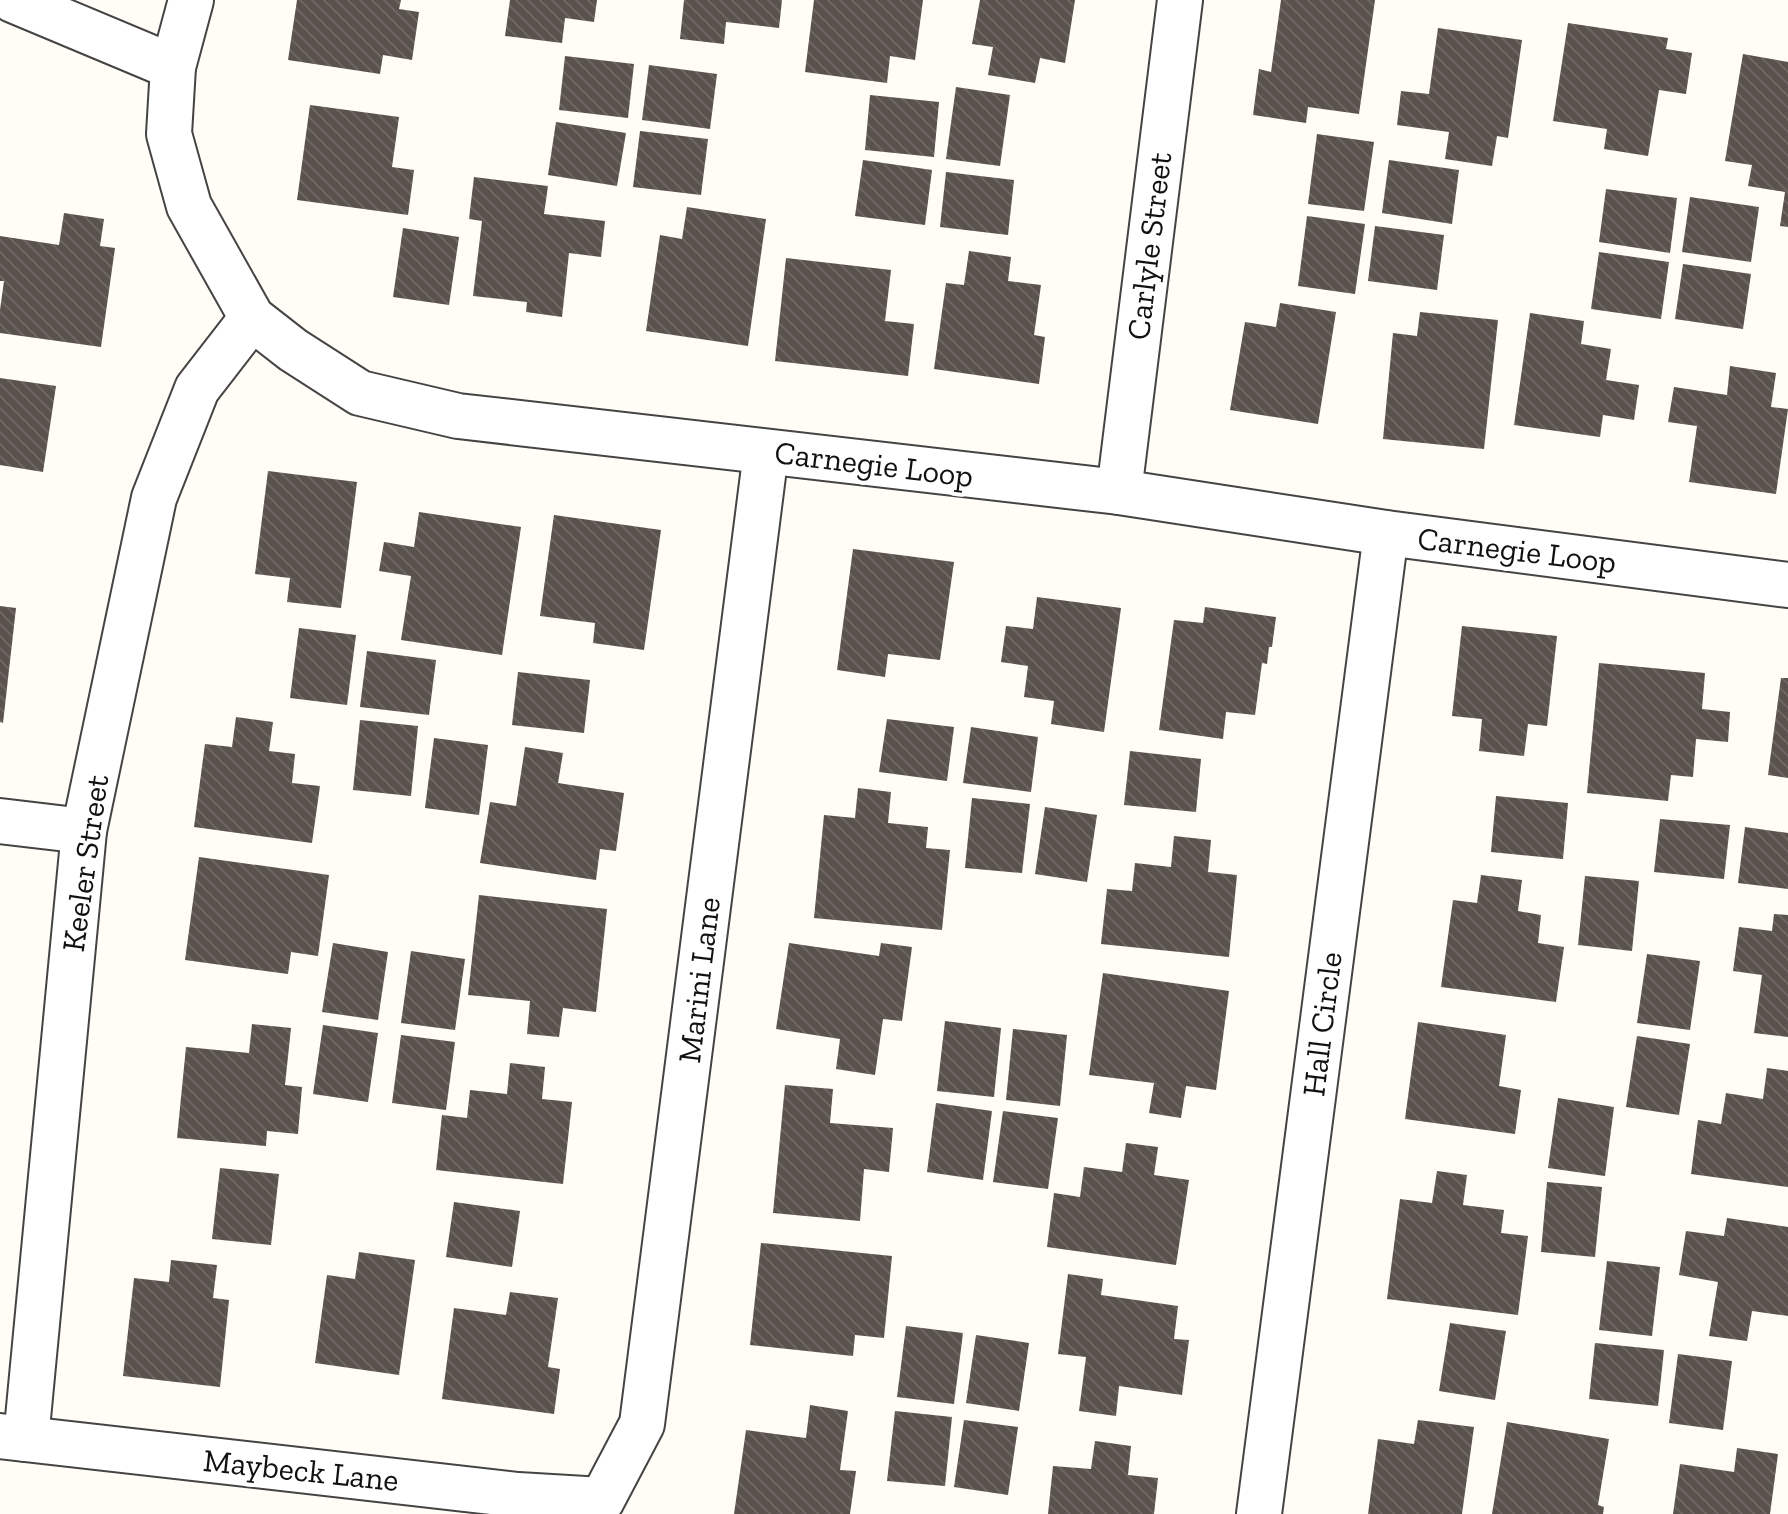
<svg xmlns="http://www.w3.org/2000/svg" width="1788" height="1514" font-family="'Zilla Slab',serif">
<defs>
<pattern id="building-back-hatch" width="6" height="6" patternUnits="userSpaceOnUse" patternTransform="scale(2)"><rect width="6" height="6" fill="#5a524d"/><path d="M-1 5l2 2M0 0l6 6M5-1l2 2" fill="none" stroke="#6d6662"/></pattern>
</defs>
<rect width="100%" height="100%" fill="#fffdf5"/>
<g fill="url(#building-back-hatch)">
<path d="M297,0H401L399,9L419,12L412,60L383,55L380,74L288,60Z"/>
<path d="M510,0H597L594,22L565,18L562,43L505,36Z"/>
<path d="M684,0H782L779,28L726,22L724,44L680,39Z"/>
<path d="M814,0H923L915,60L890,56L887,83L805,72Z"/>
<path d="M980,0H1075L1065,63L1040,58L1035,83L988,75L993,47L972,44Z"/>
<path d="M1281,0H1375L1359,114L1308,107L1306,123L1253,115L1259,69L1271,72Z"/>
<path d="M1568,23L1668,38L1666,49L1692,53L1686,94L1659,90L1648,156L1604,149L1607,129L1553,121Z"/>
<path d="M1438,28L1522,40L1508,138L1497,136L1492,166L1445,159L1449,132L1397,125L1401,91L1429,94Z"/>
<path d="M1743,54L1788,62V227L1780,226L1785,192L1748,186L1752,165L1725,161Z"/>
<path d="M565,56L634,64L628,118L559,110Z"/>
<path d="M649,65L717,74L710,129L642,120Z"/>
<path d="M956,87L1010,95L1000,166L946,159Z"/>
<path d="M870,95L939,102L934,157L865,150Z"/>
<path d="M310,105L399,117L392,167L414,170L408,215L297,200Z"/>
<path d="M556,122L626,133L617,186L548,175Z"/>
<path d="M640,131L708,139L701,195L633,187Z"/>
<path d="M1317,134L1374,142L1364,211L1308,204Z"/>
<path d="M863,160L932,170L925,225L855,216Z"/>
<path d="M1389,160L1459,170L1452,224L1382,213Z"/>
<path d="M946,172L1014,180L1008,235L940,227Z"/>
<path d="M474,177L548,186L544,214L605,221L601,257L569,253L562,317L526,312L527,302L473,296L482,221L469,219Z"/>
<path d="M1606,189L1677,198L1670,253L1599,242Z"/>
<path d="M1690,197L1759,207L1751,262L1682,252Z"/>
<path d="M687,207L766,219L748,346L646,331L660,235L682,239Z"/>
<path d="M64,213L104,219L100,246L115,248L101,347L0,333V310L4,281H0V236L59,245Z"/>
<path d="M1307,216L1365,224L1355,294L1298,286Z"/>
<path d="M1375,226L1444,235L1437,290L1368,281Z"/>
<path d="M403,228L459,237L449,305L393,297Z"/>
<path d="M969,251L1011,257L1008,281L1041,285L1034,335L1045,337L1039,384L934,369L946,283L964,285Z"/>
<path d="M1599,252L1669,262L1661,319L1591,309Z"/>
<path d="M786,258L891,270L885,321L914,324L908,376L775,361Z"/>
<path d="M1683,264L1751,274L1743,329L1675,319Z"/>
<path d="M1280,303L1336,312L1318,424L1230,410L1245,322L1276,327Z"/>
<path d="M1420,312L1498,320L1484,449L1383,439L1393,333L1417,336Z"/>
<path d="M1530,313L1584,321L1581,344L1611,349L1606,380L1639,385L1634,420L1603,415L1600,437L1514,425Z"/>
<path d="M1730,366L1776,373L1771,407L1788,409L1776,494L1689,482L1697,426L1668,422L1674,387L1727,395Z"/>
<path d="M0,378L56,386L43,472L0,465Z"/>
<path d="M268,471L357,482L341,608L287,602L290,578L255,574Z"/>
<path d="M419,512L521,527L502,655L401,640L411,576L379,571L384,542L414,547Z"/>
<path d="M554,515L661,530L644,650L593,643L595,623L540,616Z"/>
<path d="M853,549L954,562L940,660L888,654L885,677L837,670Z"/>
<path d="M1037,597L1121,608L1104,732L1051,724L1054,701L1024,697L1028,666L1001,662L1006,626L1033,629Z"/>
<path d="M0,606L16,608L3,723L0,722Z"/>
<path d="M1205,607L1276,617L1272,647H1269L1267,664L1262,663L1255,715L1226,712L1223,739L1159,730L1174,620L1203,623Z"/>
<path d="M1462,626L1557,636L1547,726L1528,724L1524,756L1479,751L1482,719L1452,716Z"/>
<path d="M299,628L356,635L347,705L290,698Z"/>
<path d="M367,651L436,660L429,715L360,707Z"/>
<path d="M1599,663L1705,673L1702,709L1730,712L1728,742L1696,739L1693,777L1671,775L1668,801L1587,793Z"/>
<path d="M518,672L590,680L584,733L512,725Z"/>
<path d="M1781,678H1788V778L1768,775Z"/>
<path d="M236,717L273,722L269,751L295,754L292,783L320,786L312,843L194,827L205,744L232,747Z"/>
<path d="M887,719L954,727L947,781L879,772Z"/>
<path d="M360,720L418,726L411,796L353,790Z"/>
<path d="M971,727L1038,737L1031,792L963,783Z"/>
<path d="M434,738L488,745L479,815L425,808Z"/>
<path d="M525,747L563,753L558,783L624,793L616,851L600,849L596,880L480,863L490,802L516,806Z"/>
<path d="M1130,751L1201,759L1196,812L1124,805Z"/>
<path d="M858,788L891,792L888,823L928,827L926,848L950,850L942,930L814,918L824,815L855,818Z"/>
<path d="M1496,796L1568,803L1563,859L1491,852Z"/>
<path d="M972,798L1030,804L1022,873L965,868Z"/>
<path d="M1045,807L1097,815L1087,882L1035,874Z"/>
<path d="M1660,819L1730,825L1724,879L1654,872Z"/>
<path d="M1745,827L1788,833V889L1738,883Z"/>
<path d="M1174,836L1211,840L1208,872L1237,875L1229,957L1101,944L1107,889L1132,891L1135,863L1171,867Z"/>
<path d="M199,857L329,875L318,956L291,952L288,974L185,960Z"/>
<path d="M1481,875L1522,880L1518,911L1541,915L1538,943L1564,947L1556,1002L1441,987L1453,900L1477,903Z"/>
<path d="M1585,876L1639,881L1632,951L1578,945Z"/>
<path d="M479,895L607,909L596,1012L563,1008L559,1037L527,1034L530,1001L468,995Z"/>
<path d="M1774,914L1788,915V1037L1754,1033L1762,975L1733,971L1739,927L1772,931Z"/>
<path d="M333,943L388,952L378,1020L322,1012Z"/>
<path d="M789,943L879,956L881,943L912,947L902,1021L883,1019L875,1075L836,1069L840,1039L776,1029Z"/>
<path d="M411,951L465,959L455,1030L401,1023Z"/>
<path d="M1647,954L1700,961L1690,1030L1637,1023Z"/>
<path d="M1103,973L1229,991L1216,1090L1186,1086L1181,1118L1149,1113L1154,1083L1089,1075Z"/>
<path d="M945,1021L1001,1028L994,1097L937,1091Z"/>
<path d="M1418,1022L1506,1035L1499,1086L1521,1090L1515,1134L1405,1119Z"/>
<path d="M252,1024L291,1028L285,1085L302,1087L298,1134L267,1131L266,1146L177,1138L186,1047L249,1053Z"/>
<path d="M323,1025L378,1033L368,1102L313,1094Z"/>
<path d="M1013,1029L1067,1035L1060,1106L1006,1100Z"/>
<path d="M401,1035L455,1042L446,1110L392,1103Z"/>
<path d="M1637,1036L1690,1044L1679,1115L1626,1107Z"/>
<path d="M510,1063L545,1067L542,1099L572,1102L563,1184L436,1170L442,1115L467,1118L470,1090L507,1094Z"/>
<path d="M1767,1068L1788,1071V1187L1691,1174L1698,1120L1721,1124L1726,1093L1763,1099Z"/>
<path d="M785,1085L833,1089L830,1123L893,1128L889,1172L864,1169L860,1221L773,1213Z"/>
<path d="M1558,1098L1614,1107L1605,1176L1548,1168Z"/>
<path d="M936,1103L992,1111L983,1180L927,1172Z"/>
<path d="M1003,1111L1058,1118L1048,1189L993,1182Z"/>
<path d="M1126,1143L1158,1147L1154,1175L1189,1180L1176,1265L1047,1247L1054,1193L1080,1197L1084,1167L1122,1172Z"/>
<path d="M220,1168L279,1174L271,1245L212,1239Z"/>
<path d="M1437,1171L1467,1175L1463,1205L1504,1210L1501,1233L1528,1236L1518,1315L1387,1299L1400,1199L1432,1203Z"/>
<path d="M1547,1182L1602,1187L1595,1257L1541,1252Z"/>
<path d="M454,1202L520,1211L512,1267L446,1257Z"/>
<path d="M1727,1218L1788,1227V1316L1752,1311L1747,1341L1709,1336L1718,1282L1679,1275L1686,1231L1724,1236Z"/>
<path d="M761,1243L892,1256L884,1338L855,1335L853,1356L750,1345Z"/>
<path d="M359,1252L415,1260L399,1375L315,1363L327,1275L355,1279Z"/>
<path d="M171,1260L217,1265L213,1298L229,1300L220,1387L123,1376L134,1278L169,1282Z"/>
<path d="M1607,1261L1660,1267L1652,1336L1599,1330Z"/>
<path d="M1068,1274L1103,1279L1101,1295L1178,1306L1174,1339L1189,1340L1182,1395L1119,1386L1116,1416L1079,1411L1086,1357L1058,1354Z"/>
<path d="M510,1292L558,1298L548,1367L560,1369L554,1414L442,1399L454,1308L506,1315Z"/>
<path d="M1450,1323L1506,1331L1495,1400L1439,1391Z"/>
<path d="M906,1326L963,1333L954,1404L897,1397Z"/>
<path d="M976,1335L1029,1343L1019,1411L966,1403Z"/>
<path d="M1595,1343L1664,1350L1658,1406L1589,1399Z"/>
<path d="M1678,1354L1732,1361L1723,1430L1669,1423Z"/>
<path d="M810,1405L848,1411L840,1470L856,1471L850,1514H734L746,1430L806,1438Z"/>
<path d="M895,1411L952,1417L945,1486L887,1481Z"/>
<path d="M964,1420L1018,1427L1008,1495L954,1487Z"/>
<path d="M1418,1420L1474,1427L1462,1514H1368L1378,1439L1414,1444Z"/>
<path d="M1507,1422L1609,1439L1598,1505L1604,1507L1603,1514H1492Z"/>
<path d="M1095,1441L1131,1446L1128,1475L1158,1478L1154,1514H1048L1053,1466L1091,1469Z"/>
<path d="M1737,1448L1778,1454L1770,1514H1673L1680,1464L1734,1472Z"/>
</g>
<g fill="none" stroke-linecap="round" stroke-linejoin="round">
<g stroke="#444" stroke-width="48">
<g id="minor">
<path d="M13,0L173,67"/>
<path d="M191,0L173,67L169,134L189,206L252,318L293,350L360,393L458,416L1119,492L1386,533L1788,585"/>
<path d="M1119,492L1180,0"/>
<path d="M0,821L84,831"/>
<path d="M0,1436L518,1495L602,1500L642,1424L766,452"/>
<path d="M26,1439L84,831L154,498L197,389L252,318"/>
<path d="M1259,1514L1386,533"/>
</g>
</g>
<use href="#minor" stroke="#fff" stroke-width="44"/>
</g>
<g text-anchor="middle" stroke-width="8" stroke-linejoin="round" paint-order="stroke">
<g font-size="32" fill="#111" stroke="#fff">
<text transform="translate(1149 246) rotate(-83)" y="11">Carlyle Street</text>
<text transform="translate(874 464) rotate(7)" y="11">Carnegie Loop</text>
<text transform="translate(1517 550) rotate(7)" y="11">Carnegie Loop</text>
<text transform="translate(85 863) rotate(-82)" y="11">Keeler Street</text>
<text transform="translate(699 980) rotate(-83)" y="11">Marini Lane</text>
<text transform="translate(1322 1024) rotate(-83)" y="11">Hall Circle</text>
<text transform="translate(301 1470) rotate(6)" y="11">Maybeck Lane</text>
</g>
</g>
</svg>
